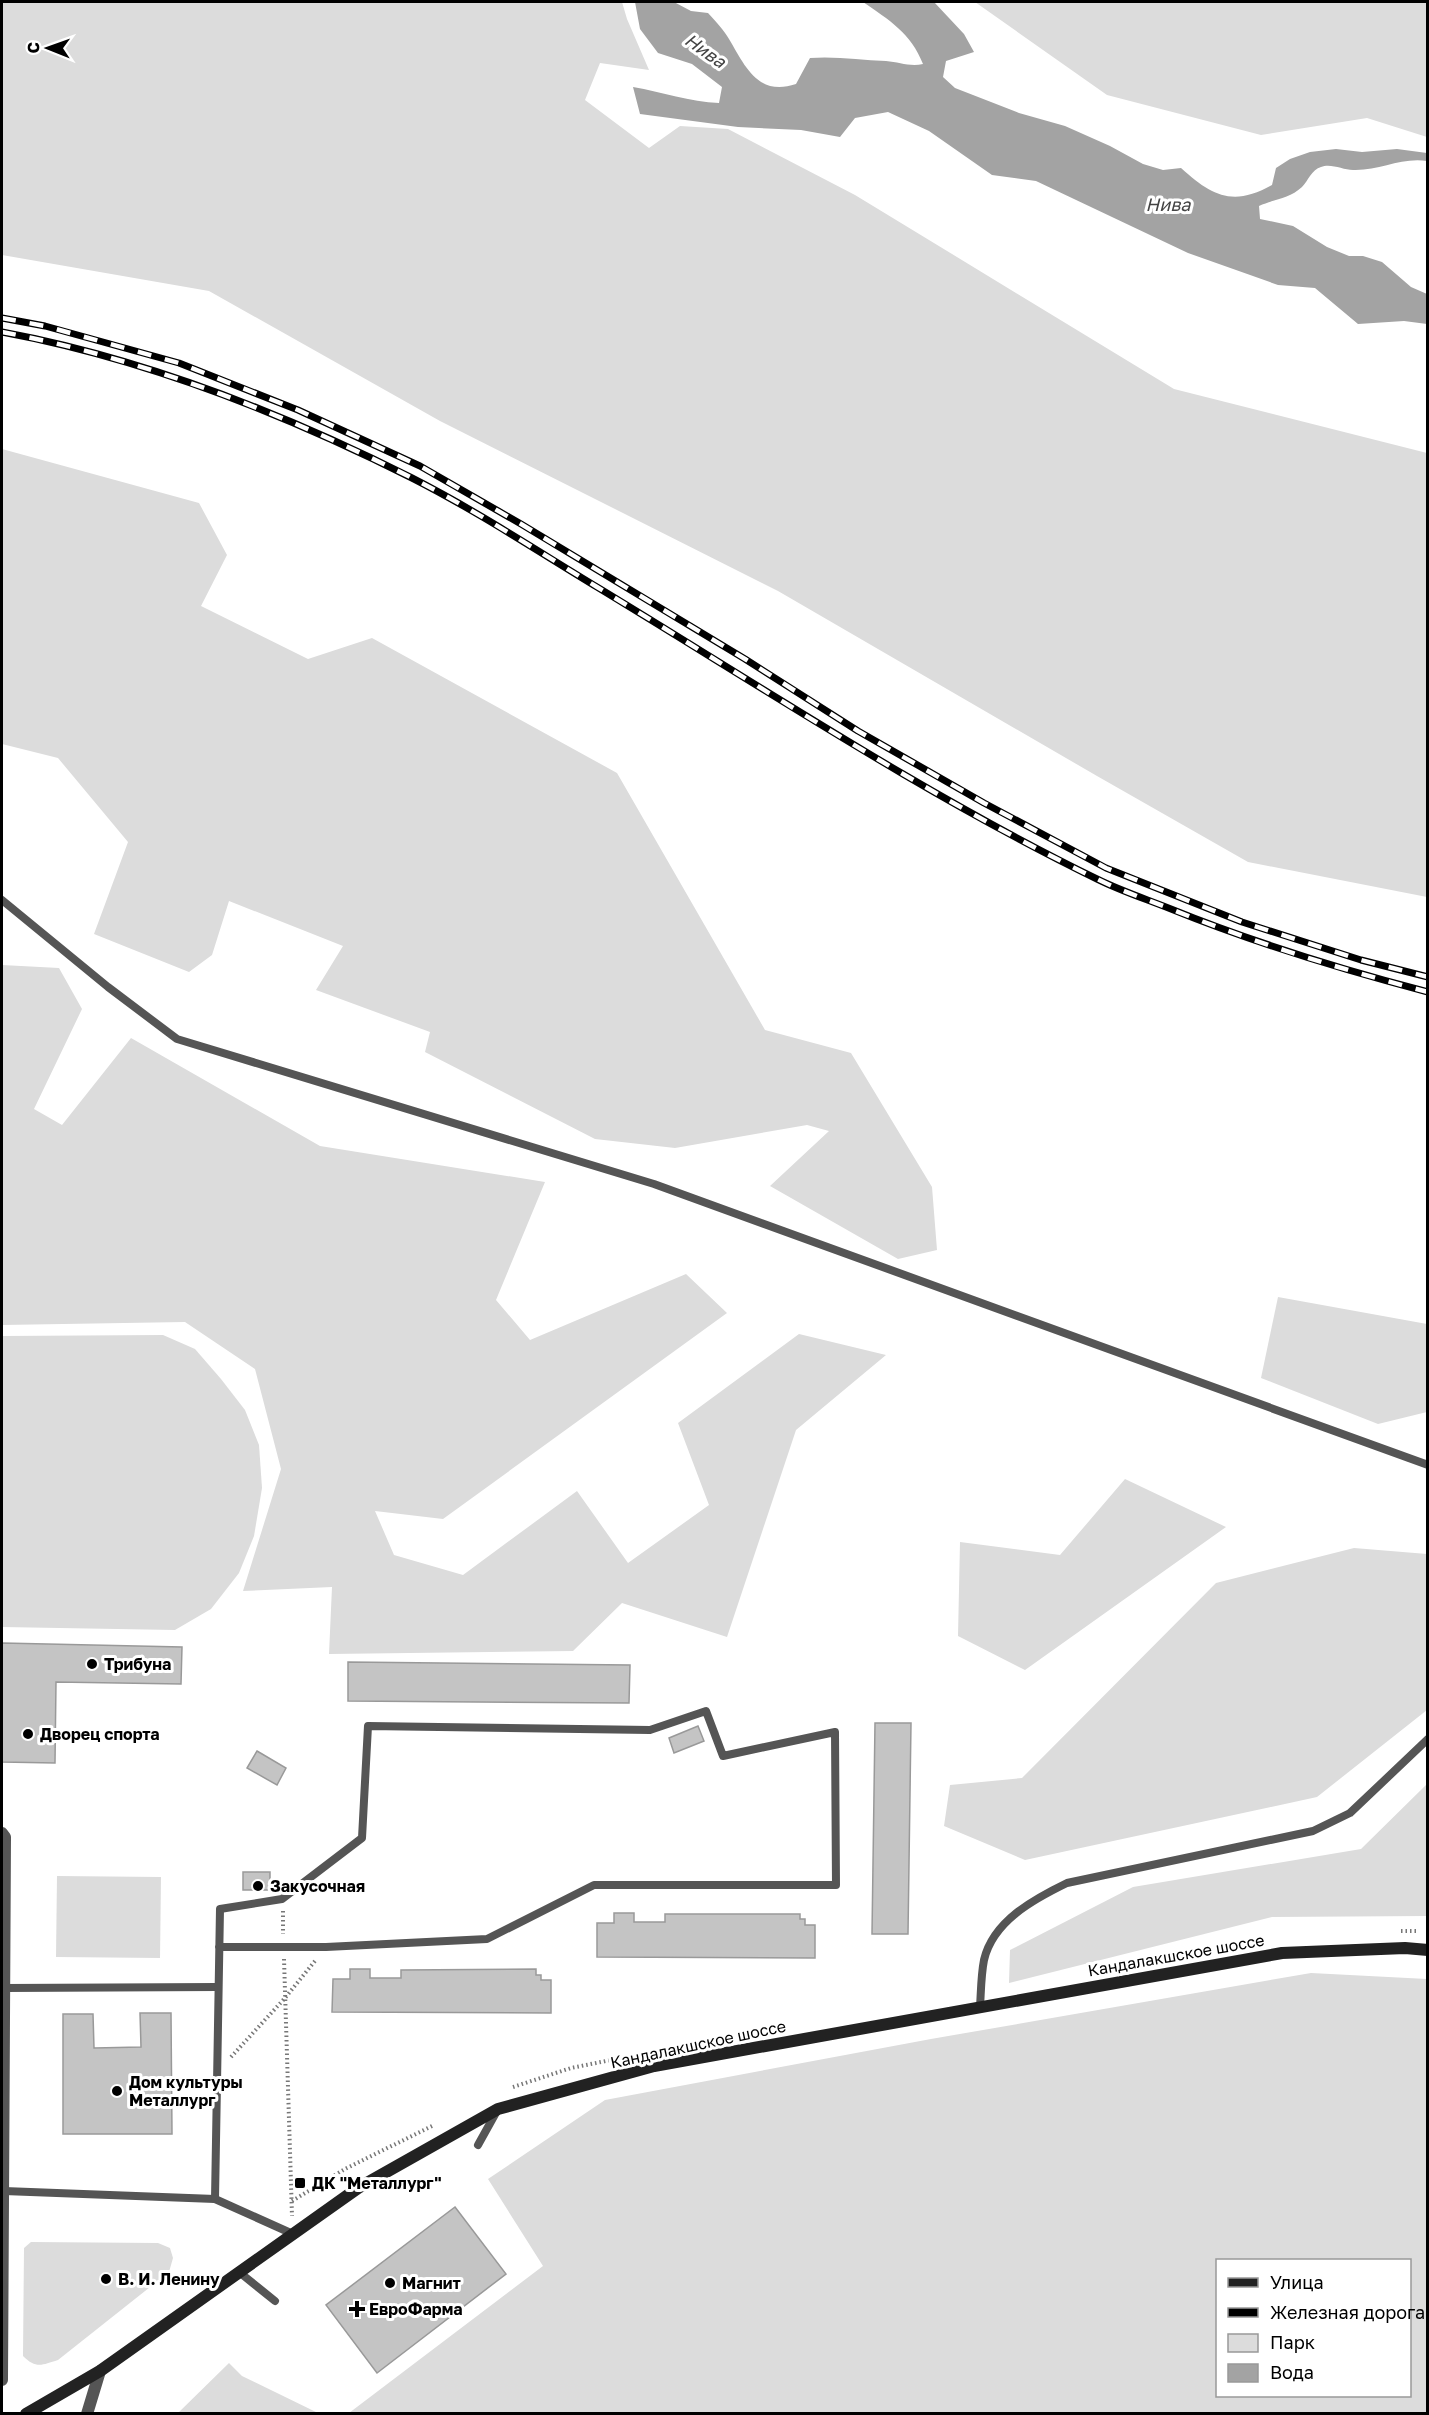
<svg xmlns="http://www.w3.org/2000/svg" width="1429" height="2415" font-family="'Golos Text',sans-serif">
<rect width="100%" height="100%" fill="#fff"/>
<g fill="#dcdcdc" fill-rule="evenodd">
<path d="M2,2H622L627,19L649,70L600,63L585,100L649,148L680,126L728,129L855,195L1174,389L1427,453V897L1248,862L1097,776L778,591L440,421L209,291L2,255Z"/>
<path d="M975,2H1427V137L1367,118L1261,135L1107,95Z"/>
<path d="M2,449L199,503L227,555L201,606L308,659L372,638L617,773L765,1030L851,1053L932,1187L937,1250L898,1259L770,1186L829,1131L807,1125L675,1148L595,1139L425,1052L430,1032L316,990L343,946L229,901L212,955L189,972L94,934L128,842L58,758L2,744Z"/>
<path d="M2,965L59,968L82,1009L34,1109L62,1125L131,1038L320,1146L545,1182L496,1300L530,1340L686,1274L727,1313L443,1519L375,1511L394,1555L463,1575L577,1491L628,1563L709,1505L678,1423L799,1334L886,1355L796,1430L727,1637L622,1603L573,1651L329,1654L332,1587L243,1591L281,1469L255,1369L185,1322L2,1325Z"/>
<path d="M1278,1297L1427,1324V1412L1378,1424L1261,1378Z"/>
<path d="M163,1335L195,1349L221,1379L245,1410L259,1445L262,1488L254,1536L239,1573L211,1609L175,1630L2,1627V1336Z"/>
<path d="M1125,1479L1226,1527L1025,1670L958,1636L960,1542L1060,1555Z"/>
<path d="M1354,1548L1427,1554V1710L1317,1797L1025,1860L944,1826L950,1785L1022,1778L1216,1583Z"/>
<path d="M1427,1784V1916L1272,1917L1009,1983L1010,1950L1133,1887L1361,1849Z"/>
<path d="M57,1876L161,1877L160,1958L56,1957Z"/>
<path d="M1311,1973L1427,1979V2413H349L543,2266L488,2179L605,2100L931,2039ZM1218,2260H1410V2396H1218Z"/>
<path d="M31,2242L158,2243L170,2248L173,2258L169,2272L58,2360C42,2365 36,2369 23,2356L24,2248Z"/>
<path d="M229,2363L242,2376L318,2413H178Z"/>
</g>
<path fill="#a3a3a3" d="M635,2H674L691,11L708,13C716,22 724,30 729,39C745,66 758,97 796,84L810,58C835,56 861,60 886,61C899,62 910,67 923,64C911,33 889,20 863,2H934L964,34L974,52L946,61L943,77L955,88L1019,113L1065,126L1110,146L1143,164L1163,170L1181,168C1212,196 1233,207 1272,185L1276,168L1290,159L1310,152L1336,149L1362,152L1397,149L1427,153V161C1401,157 1379,171 1353,170C1343,170 1331,163 1321,167C1312,169 1308,181 1302,187C1289,199 1274,199 1259,206L1260,219L1293,226L1327,247L1349,256H1363L1382,262L1411,287L1427,294V324L1404,321L1358,324L1315,288L1278,285L1188,253L1036,181L992,175L929,131L888,112L855,118L840,137L801,130L738,127L640,114L633,87C662,92 690,102 719,103L722,87L692,64L658,53L640,29Z"/>
<g fill="#c4c4c4" stroke="#999" stroke-width="1.5">
<path d="M2,1643L182,1647L181,1684L56,1682L55,1763L2,1762Z"/>
<path d="M348,1662L630,1665L629,1703L348,1701Z"/>
<path d="M875,1723H911L908,1934H872Z"/>
<path d="M698,1726L704,1741L674,1753L669,1738Z"/>
<path d="M257,1751L286,1768L277,1785L247,1768Z"/>
<rect x="243" y="1872" width="27" height="18"/>
<path d="M614,1913H634V1922H665V1914H800V1919H805V1925H815V1958L597,1957V1923H614Z"/>
<path d="M350,1969H370V1978H401V1970L536,1969V1975H541V1980H551V2013L332,2012L333,1979H350Z"/>
<path d="M140,2013H171L172,2134H63V2014H93L94,2048L141,2047Z"/>
<path d="M455,2207L506,2274L377,2373L326,2305Z"/>
</g>
<g fill="none" stroke-linecap="round" stroke-linejoin="round">
<g stroke="#777" stroke-width="4" stroke-dasharray="1.5 3" stroke-linecap="butt">
<path d="M283,1911V1934"/>
<path d="M1401,1931H1417"/>
<path d="M284,1959L292,2216"/>
<path d="M231,2057L285,1998L315,1961"/>
<path d="M513,2087L571,2068L616,2059"/>
<path d="M292,2201L345,2169L434,2125"/>
</g>
<g stroke="#555" stroke-width="8">
<path d="M2,900L108,987L177,1039L654,1184L1428,1465"/>
<path d="M4,1988L218,1987"/>
<path d="M980,2007C981,1992 981,1975 984,1960C993,1921 1034,1899 1067,1883L1313,1831L1350,1813L1428,1739"/>
<path d="M478,2145L498,2109"/>
<path d="M4,2191L215,2199L293,2234"/>
<path d="M215,2199L220,1909L282,1899L362,1838L368,1726L650,1730L706,1711L723,1756L835,1732L836,1885H594L487,1939L326,1947H219"/>
<path d="M239,2272L275,2301"/>
</g>
<g stroke="#555" stroke-width="12">
<path d="M2,1833L5,1837L2,2380"/>
<path d="M87,2414L100,2371"/>
</g>
<path stroke="#222" stroke-width="12" d="M26,2414L100,2371L358,2188L498,2109L654,2066L1282,1953L1405,1948L1428,1950"/>
<g stroke="#000" stroke-width="7">
<g id="rail">
<path d="M2,318L45,326L179,363L298,410L420,466L521,524L745,659L858,731L984,803L1106,868L1242,922L1361,960L1428,977"/>
<path d="M2,332C142,358 285,414 412,478C475,510 536,550 597,587C762,687 923,794 1097,879C1121,891 1146,899 1171,909C1255,943 1340,969 1428,992"/>
</g>
</g>
<use href="#rail" stroke="#fff" stroke-width="4.5" stroke-dasharray="14" stroke-linecap="butt"/>
</g>
<g fill="#000" stroke="#fff" stroke-width="2">
<circle cx="92" cy="1664" r="6"/>
<circle cx="28" cy="1734" r="6"/>
<circle cx="258" cy="1886" r="6"/>
<circle cx="117" cy="2091" r="6"/>
<rect x="294" y="2177" width="12" height="12" rx="3"/>
<circle cx="106" cy="2279" r="6"/>
<circle cx="390" cy="2283" r="6"/>
<path d="M354 2300h6v6h6v6h-6v6h-6v-6h-6v-6h6z"/>
</g>
<g text-anchor="middle" stroke-width="6" stroke-linejoin="round" paint-order="stroke">
<g font-size="16" font-weight="bold" fill="#000" stroke="#fff" text-anchor="start">
<text x="104" y="1670">Трибуна</text>
<text x="40" y="1740">Дворец спорта</text>
<text x="270" y="1892">Закусочная</text>
<text x="129" y="2088">Дом культуры<tspan x="129" dy="18">Металлург</tspan></text>
<text x="312" y="2189">ДК "Металлург"</text>
<text x="118" y="2285">В. И. Ленину</text>
<text x="402" y="2289">Магнит</text>
<text x="369" y="2315">ЕвроФарма</text>
</g>
<g font-size="16" fill="#000" stroke="#fff">
<text transform="translate(1176 1955) rotate(-10)" y="6">Кандалакшское шоссе</text>
<text transform="translate(698 2044) rotate(-12)" y="6">Кандалакшское шоссе</text>
</g>
<g font-size="18" font-style="italic" fill="#444" stroke="#fff">
<text transform="translate(705 51) rotate(35)" y="6">Нива</text>
<text x="1168" y="211">Нива</text>
</g>
</g>
<rect width="1429" height="2415" fill="none" stroke="#000000" stroke-width="6"/>
<rect x="1216" y="2259" width="195" height="138" fill="#ffffff" stroke="#999999" stroke-width="1.5"/>
<rect x="1228" y="2278" width="30" height="9" fill="#222222" stroke="#999999" stroke-width="1.5"/>
<text x="1270" y="2289" font-size="18" fill="#000000">Улица</text>
<rect x="1228" y="2308" width="30" height="9" fill="#000000" stroke="#999999" stroke-width="1.5"/>
<text x="1270" y="2319" font-size="18" fill="#000000">Железная дорога</text>
<rect x="1228" y="2334" width="30" height="18" fill="#dcdcdc" stroke="#999999" stroke-width="1.5"/>
<text x="1270" y="2349" font-size="18" fill="#000000">Парк</text>
<rect x="1228" y="2364" width="30" height="18" fill="#a3a3a3" stroke="#999999" stroke-width="1.5"/>
<text x="1270" y="2379" font-size="18" fill="#000000">Вода</text>
<g transform="translate(48 48) rotate(271)" stroke="#ffffff" stroke-width="4.5" paint-order="stroke">
<path d="M0-4.5L10 22L0 15L-10 22Z" fill="#000000"/>
<text y="-9" font-size="16" font-weight="bold" text-anchor="middle" fill="#000000">С</text>
</g>
</svg>
